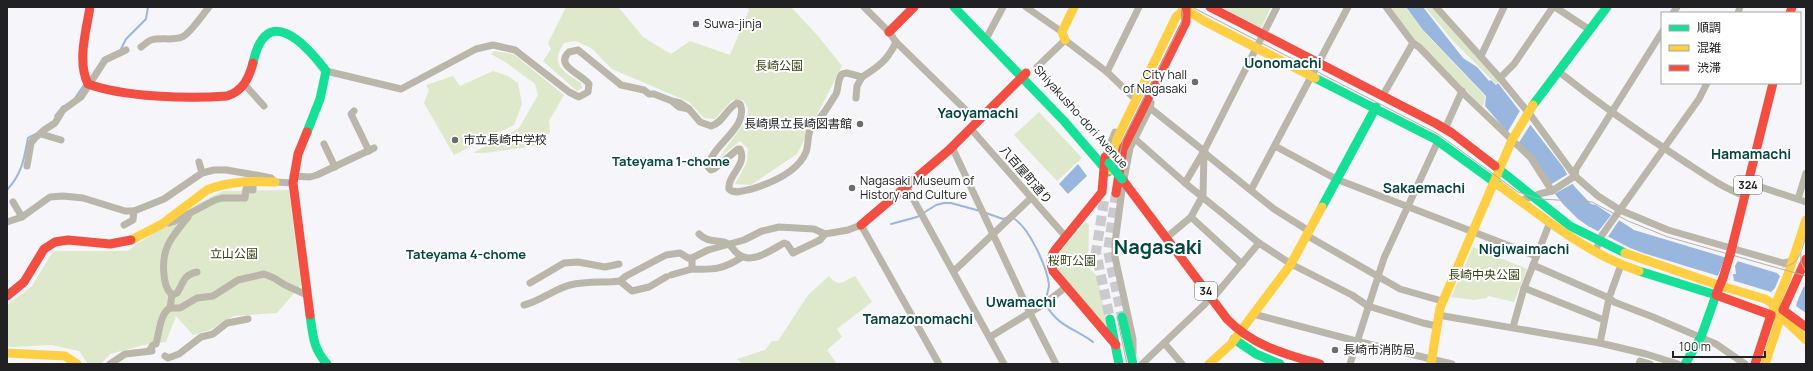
<svg xmlns="http://www.w3.org/2000/svg" width="1813" height="371" font-family="Manrope,'Noto Sans JP',sans-serif">
<rect width="100%" height="100%" fill="#f6f5f9"/>
<g fill="#dde9ca">
<path d="M566,7H616L620,9L643,37L671,54L690,41L730,55L749,10L746,7H791L818,36L842,66L797,154L751,185L735,184L747,162L748,149L740,141L718,159L747,119L748,108L743,100H732L715,119L704,118L689,102L612,69L591,48L576,41L564,43C549,65 564,72 581,83L582,88L577,91L543,61L551,49L548,43Z"/>
<path d="M1221,7H1271L1261,28Z"/>
<path d="M1388,7H1405L1426,34L1485,96L1484,104L1482,106L1413,38Z"/>
<path d="M1425,7H1435L1500,80L1496,84L1453,41Z"/>
<path d="M494,51L513,54L564,95L549,121L550,133L535,146L485,153H473L519,128L538,95L535,84L508,64L491,54Z"/>
<path d="M493,71L508,76L518,83L522,104L514,125L454,155L424,103L429,90L426,85L453,76L460,86Z"/>
<path d="M1039,112L1082,158L1057,181L1014,135Z"/>
<path d="M289,190L301,285L277,313L234,316L210,330L193,335L176,316L166,342L144,345L110,354L101,364H88L79,351L51,345L11,347L7,346V305L32,286L53,251H127L199,203L223,191Z"/>
<path d="M1086,222L1089,225L1088,267L1097,276L1112,343L1056,266V256Z"/>
<path d="M1473,247L1527,269L1514,302L1488,296L1487,298L1474,300L1451,297Z"/>
<path d="M829,276C839,288 842,282 855,276L872,302L837,329L842,337L827,350L837,364H743L737,359L765,350L772,341H778L808,295Z"/>
</g>
<g fill="#99b7de">
<path d="M1406,7H1423L1463,58L1477,67L1489,81L1491,80L1496,85L1498,83L1563,167L1574,186L1591,204L1596,205L1634,230L1777,273L1780,276L1806,285V313L1796,306L1797,302L1771,292L1643,253L1630,248L1588,226L1578,219L1563,204L1555,194L1550,182L1485,106L1486,96L1423,30Z"/>
<path d="M1078,164L1087,176L1068,194L1059,184Z"/>
</g>
<g fill="#f6f5f9">
<path d="M1521,109L1532,122L1518,144L1507,133Z"/>
<path d="M1568,174L1574,183L1554,194L1550,185Z"/>
<path d="M1612,214L1620,219L1607,238L1597,233Z"/>
<path d="M1726,255L1739,259L1735,266L1736,274H1733L1734,281L1718,276Z"/>
<path d="M1780,276L1806,285L1803,288L1797,302L1771,292L1775,288Z"/>
</g>
<g fill="none" stroke-linecap="round" stroke-linejoin="round">
<g stroke="#99b7de" stroke-width="2">
<path d="M121,49L126,39L146,19L148,7"/>
<path d="M75,98L84,85"/>
<path d="M55,116L63,106"/>
<path d="M7,190C22,174 24,159 28,138L36,134"/>
<path d="M986,213L1003,219L1006,218"/>
<path d="M1013,218C1029,227 1047,267 1049,285C1049,290 1046,295 1046,300"/>
<path d="M891,224L917,217L936,205L944,203H951L980,211"/>
<path d="M1046,305C1059,327 1074,328 1093,342"/>
</g>
<g stroke="#cbcace" stroke-width="10" stroke-dasharray="10 5" stroke-linecap="butt">
<path d="M1116,193L1108,251L1122,317"/>
<path d="M1104,201L1096,252L1110,319"/>
</g>
<g stroke="#bab6aa" stroke-width="7">
<path d="M864,7L889,32L896,42L977,121"/>
<path d="M1026,7L1062,32"/>
<path d="M1386,7L1413,43L1419,47L1465,95L1531,158L1552,191"/>
<path d="M1436,7L1500,78L1532,117L1575,176L1598,196L1620,210L1668,230L1783,263L1793,261"/>
<path d="M1555,7L1590,30"/>
<path d="M1673,13L1677,7"/>
<path d="M1738,13L1740,7"/>
<path d="M988,35L1003,7"/>
<path d="M141,47C144,45 148,41 151,40C161,37 172,41 182,37C190,34 203,14 209,7"/>
<path d="M1481,56L1504,7"/>
<path d="M1037,67L1065,40L1107,72L1132,96L1138,90"/>
<path d="M326,71L401,89L476,49L493,45L515,50L569,92L579,97L588,92L589,84C582,74 554,66 569,52L578,50L621,85L644,90L649,94H654L672,101L679,107L689,109L680,103L672,101"/>
<path d="M1558,71C1598,103 1639,132 1682,160C1702,173 1723,188 1745,196"/>
<path d="M1107,72L1139,7"/>
<path d="M1500,78L1514,64L1553,7"/>
<path d="M245,85L264,106"/>
<path d="M1383,95L1413,43"/>
<path d="M856,98L857,86L862,77"/>
<path d="M1151,103L1150,108L1204,151L1207,155L1274,209L1309,231"/>
<path d="M689,109L700,122L711,126C723,123 726,109 737,103L740,104C750,127 711,145 708,167L711,170L714,169L738,149H740C748,165 727,175 729,189C735,195 745,190 752,189C771,183 798,172 806,152C809,144 807,133 812,125C814,123 817,122 819,119C825,112 831,102 836,94C839,88 837,80 842,74L847,73L862,77C878,67 888,60 896,42"/>
<path d="M354,111L351,114L369,151"/>
<path d="M971,129L1065,236"/>
<path d="M1445,129L1462,91"/>
<path d="M41,134L61,140"/>
<path d="M1134,138L1185,183L1259,243L1291,264L1352,295L1368,306L1423,323L1437,326"/>
<path d="M324,144L335,167"/>
<path d="M1275,146L1336,179L1536,256"/>
<path d="M952,147L1030,313L1056,364"/>
<path d="M1105,157L1115,132"/>
<path d="M199,162L202,173"/>
<path d="M27,166L31,143L35,138L44,130L55,123L63,110L81,97L105,60L126,50"/>
<path d="M293,176L310,177L317,175L374,148"/>
<path d="M1575,176L1576,169L1662,32"/>
<path d="M1185,183L1204,151L1277,7"/>
<path d="M1749,183L1806,202"/>
<path d="M906,186L1004,364"/>
<path d="M1251,190L1348,7"/>
<path d="M1798,199L1806,173"/>
<path d="M1520,201L1539,194L1552,191L1575,176"/>
<path d="M13,202L22,217"/>
<path d="M1191,217L1242,264"/>
<path d="M167,220L169,223L175,221L215,200L222,198H245L246,189L253,190V181"/>
<path d="M7,222L22,217L50,197L63,196L83,198L125,211H134L164,199L202,173L214,170H226L256,175L271,178L275,182L293,183"/>
<path d="M124,225L133,220L134,211"/>
<path d="M699,234C707,242 714,240 724,242C731,244 733,250 738,254C752,265 771,250 784,243L787,244L793,253L820,240L825,234"/>
<path d="M1306,235L1400,289L1442,301"/>
<path d="M1166,238L1191,217L1203,195L1204,153"/>
<path d="M1595,252L1602,235L1699,99L1707,83"/>
<path d="M1533,265L1609,298L1614,302L1653,317L1716,344L1745,364"/>
<path d="M692,269C714,270 724,269 742,257"/>
<path d="M954,271L1031,198"/>
<path d="M671,275L692,269V258"/>
<path d="M620,281L632,291L649,287L666,277"/>
<path d="M530,283L564,263L578,262L605,267L619,264"/>
<path d="M1524,288L1604,320"/>
<path d="M172,295C166,289 165,283 164,275C161,247 172,237 188,217"/>
<path d="M1212,299L1259,243"/>
<path d="M524,305C541,301 554,289 570,285C587,281 604,283 620,281L626,276L666,255L680,253L688,258H692L708,250L744,240L762,231L779,227L814,229L825,234L848,230L861,225L939,364"/>
<path d="M170,308H180L197,298L213,296L238,280L264,274L274,278L285,285L307,295"/>
<path d="M1253,314L1356,341L1452,364"/>
<path d="M1438,315L1600,343L1646,354L1678,364"/>
<path d="M1513,327L1524,288L1550,222"/>
<path d="M990,337L1044,304L1066,287"/>
<path d="M1600,343L1609,298L1621,265"/>
<path d="M1165,344L1182,364"/>
<path d="M149,351L153,345L156,344C159,334 160,313 170,308L172,295L177,293C184,282 183,275 197,272"/>
<path d="M1133,353V339L1115,257V243L1122,190L1130,148L1150,108"/>
<path d="M165,356L168,358L179,354L201,337L213,334L227,323L248,319"/>
<path d="M110,364L125,354L152,351"/>
<path d="M1142,364L1206,303"/>
<path d="M1350,364L1384,258L1438,141"/>
<path d="M1639,364L1640,361L1650,364"/>
</g>
<g stroke="#16e098" stroke-width="9">
<path d="M954,7L1064,121L1108,172"/>
<path d="M253,63C266,2 305,43 326,71L320,99L307,132"/>
<path d="M1315,78L1435,139L1500,186"/>
<path d="M1533,105L1607,7"/>
<path d="M1495,166L1570,226L1625,253"/>
<path d="M1322,207L1376,107"/>
<path d="M1639,271L1716,295L1701,337L1685,364"/>
<path d="M310,315C313,336 313,348 327,364"/>
<path d="M1122,317L1133,364"/>
<path d="M1110,319L1119,364"/>
<path d="M1234,339L1256,354L1280,364"/>
</g>
<g stroke="#ffcf43" stroke-width="9">
<path d="M1182,7L1204,21L1315,78"/>
<path d="M1065,40L1062,32L1074,7"/>
<path d="M1110,170L1117,139L1176,17L1187,7"/>
<path d="M1500,186C1544,218 1587,254 1639,271"/>
<path d="M1806,220L1787,277L1771,315L1787,322L1806,340"/>
<path d="M131,240L162,224L207,190C229,181 251,181 275,182"/>
<path d="M1625,253L1721,286"/>
<path d="M1721,286L1765,299L1783,310L1765,364"/>
<path d="M7,353L65,356L77,364"/>
<path d="M1209,364L1231,344L1291,264L1322,207"/>
<path d="M1431,364L1440,308L1512,140L1533,105"/>
</g>
<g stroke="#f24e42" stroke-width="9">
<path d="M90,7C86,32 77,61 88,84C123,97 189,99 227,96C243,91 249,78 253,63"/>
<path d="M1210,7L1435,123L1452,133L1495,166"/>
<path d="M1790,13L1792,7"/>
<path d="M889,32L914,7"/>
<path d="M307,132L298,154L293,183L310,315"/>
<path d="M1105,157L1102,192L1055,250C1050,257 1050,263 1053,271L1116,345"/>
<path d="M1122,179L1227,319C1253,346 1285,354 1320,364"/>
<path d="M1116,193L1123,149L1186,22V9"/>
<path d="M861,225L949,150L1026,73"/>
<path d="M1730,255L1773,83"/>
<path d="M1806,259L1783,310L1806,327"/>
<path d="M1723,278L1716,295L1771,315L1755,364"/>
<path d="M7,296L24,282L44,249L55,242L68,240L110,244L131,240"/>
</g>
<g stroke="#b3b1ac" stroke-width="1">
<path d="M1192,7L1438,134L1518,192L1540,199L1592,202L1628,221L1668,237L1806,276"/>
<path d="M1118,161L1123,140L1181,24L1183,15L1181,7"/>
<path d="M1801,254V262L1806,272"/>
<path d="M1783,267C1800,265 1802,249 1806,235"/>
<path d="M1117,317L1127,364"/>
</g>
<path stroke="#16e098" stroke-width="9" d="M1109,163L1122,179"/>
<path stroke="#f24e42" stroke-width="9" d="M1723,278L1730,255"/>
</g>
<g fill="#6c6b6d" stroke="#fff" stroke-width="1.5">
<circle cx="696" cy="24" r="4"/>
<circle cx="1195" cy="82" r="4"/>
<circle cx="860" cy="124" r="4"/>
<circle cx="455" cy="140" r="4"/>
<circle cx="852" cy="188" r="4"/>
<circle cx="1335" cy="350" r="4"/>
</g>
<g text-anchor="middle" stroke-width="4" stroke-linejoin="round" paint-order="stroke">
<g fill="#fff" stroke="#646364" stroke-width="1">
<rect x="1734" y="176" width="28" height="18" rx="3"/>
<rect x="1195" y="282" width="22" height="18" rx="3"/>
</g>
<g font-size="11" font-weight="bold" fill="#212022">
<text x="1748" y="189">324</text>
<text x="1206" y="295">34</text>
</g>
<g font-size="12" fill="#212022" stroke="#fff" text-anchor="start">
<text x="704" y="28">Suwa-jinja</text>
<text x="1187" y="79" text-anchor="end">City hall<tspan x="1187" dy="14">of Nagasaki</tspan></text>
<text x="852" y="128" text-anchor="end">長崎県立長崎図書館</text>
<text x="463" y="144">市立長崎中学校</text>
<text x="860" y="185">Nagasaki Museum of<tspan x="860" dy="14">History and Culture</tspan></text>
<text x="1343" y="354">長崎市消防局</text>
</g>
<g font-size="12" fill="#354413" stroke="#fff">
<text x="779" y="70">長崎公園</text>
<text x="234" y="258">立山公園</text>
<text x="1072" y="265">桜町公園</text>
<text x="1484" y="279">長崎中央公園</text>
</g>
<g font-size="12" fill="#212022" stroke="#fff">
<text transform="translate(1081 117) rotate(48)" y="4">Shiyakusho-dori Avenue</text>
<text transform="translate(1026 175) rotate(49)" y="4">八百屋町通り</text>
</g>
<g font-size="13" font-weight="bold" fill="#054641" stroke="#fff">
<text x="671" y="166">Tateyama 1-chome</text>
<text x="466" y="259">Tateyama 4-chome</text>
</g>
<g font-size="14" font-weight="bold" fill="#054641" stroke="#fff">
<text x="1283" y="68">Uonomachi</text>
<text x="978" y="118">Yaoyamachi</text>
<text x="1751" y="159">Hamamachi</text>
<text x="1424" y="193">Sakaemachi</text>
<text x="1524" y="254">Nigiwaimachi</text>
<text x="1021" y="307">Uwamachi</text>
<text x="918" y="324">Tamazonomachi</text>
</g>
<g font-size="20" font-weight="bold" fill="#054641" stroke="#fff">
<text x="1158" y="254">Nagasaki</text>
</g>
</g>
<rect width="1813" height="371" fill="none" stroke="#212022" stroke-width="16"/>
<rect x="1661" y="12" width="140" height="72" fill="#ffffff" stroke="#a6a6a7"/>
<rect x="1669" y="25" width="20" height="6" fill="#16e098" stroke="#a6a6a7"/>
<text x="1697" y="32" font-size="12" fill="#212022">順調</text>
<rect x="1669" y="45" width="20" height="6" fill="#ffcf43" stroke="#a6a6a7"/>
<text x="1697" y="52" font-size="12" fill="#212022">混雑</text>
<rect x="1669" y="65" width="20" height="6" fill="#f24e42" stroke="#a6a6a7"/>
<text x="1697" y="72" font-size="12" fill="#212022">渋滞</text>
<path d="M1673 351v6h92v-6" fill="none" stroke="#212022" stroke-width="2"/>
<text x="1679" y="351" font-size="12" fill="#212022" stroke="#ffffff" stroke-width="3" paint-order="stroke">100 m</text>
</svg>
